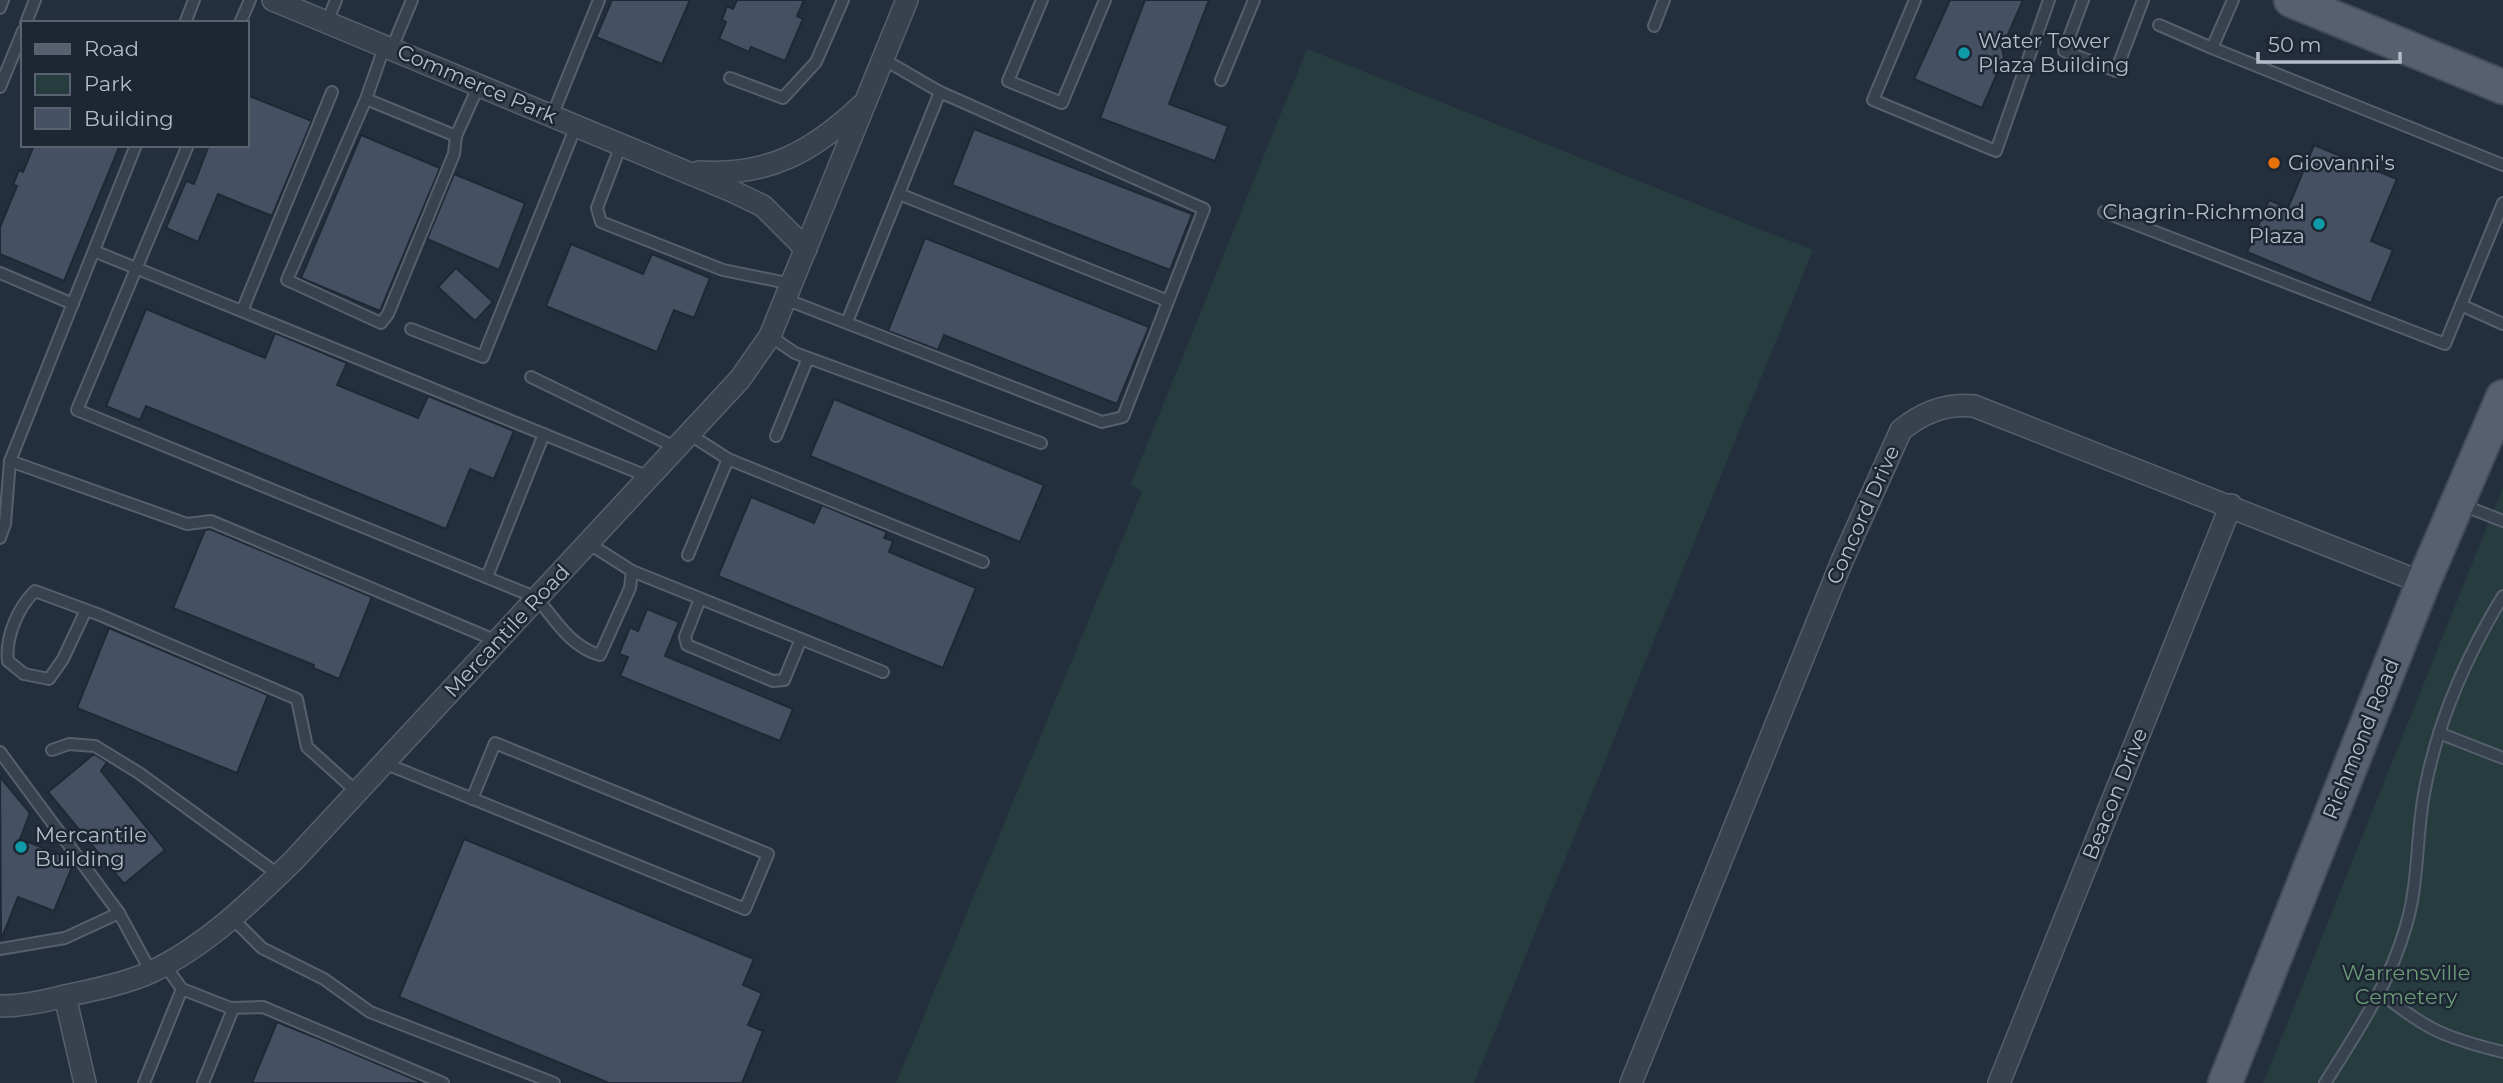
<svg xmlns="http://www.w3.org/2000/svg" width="2503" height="1083" font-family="Montserrat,sans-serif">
<rect width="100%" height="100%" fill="#242f3e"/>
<g fill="#263c3f">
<path d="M1307,49L1813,250L1474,1083H896L1142,492L1131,484Z"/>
<path d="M2503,487V1083H2263Z"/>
</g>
<g fill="#455162" stroke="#1f2835" stroke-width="2">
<path d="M612,0H690L662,64L596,37Z"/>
<path d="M737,0H804L797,16L803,19L785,61L751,47L749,52L719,39L726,22L722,20L727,6L733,9Z"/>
<path d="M1145,0H1209L1169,104L1228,126L1215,161L1100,118Z"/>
<path d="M1950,0H2023L2002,48L2004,58L1982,108L1914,79Z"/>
<path d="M247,95L312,121L272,216L218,194L198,242L166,228L186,181L194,184L209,145H247Z"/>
<path d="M974,129L1192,214L1170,270L952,185Z"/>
<path d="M361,135L440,168L380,311L301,278Z"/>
<path d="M34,145H120L64,281L0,254V227L17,186L13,185L19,170L23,172Z"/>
<path d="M2314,145L2397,179L2371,241L2393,250L2371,303L2247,252L2269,200L2288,208Z"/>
<path d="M454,174L525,203L499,270L427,239Z"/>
<path d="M925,238L1149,327L1117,404L944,335L938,350L888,331Z"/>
<path d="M571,244L643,274L652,254L710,278L694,318L674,310L657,352L546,306Z"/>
<path d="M456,268L493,302L475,321L438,287Z"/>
<path d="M146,309L265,358L275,333L347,363L337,385L418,418L428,396L514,431L494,479L470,469L446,529L146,406L140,420L106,406Z"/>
<path d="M834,399L1044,485L1020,542L810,456Z"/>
<path d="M751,497L814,523L822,505L887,532L884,538L893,541L889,552L976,588L943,668L718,576Z"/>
<path d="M210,529L372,597L339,679L313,668L314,665L173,608L205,530Z"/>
<path d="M647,609L679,622L665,656L793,709L780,741L620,676L628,657L619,654L630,627L638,631Z"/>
<path d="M109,628L268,695L237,773L77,708Z"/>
<path d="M94,754L107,762L101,771L165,850L124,884L48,792Z"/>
<path d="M0,777L30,813L20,839L64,856L72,867L54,911L18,897L1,940Z"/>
<path d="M464,839L754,959L743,985L762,993L748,1025L763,1031L742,1083H609L399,997Z"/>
<path d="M277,1022L319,1039L423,1083H252Z"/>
</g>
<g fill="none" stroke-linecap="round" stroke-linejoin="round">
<g stroke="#565f6c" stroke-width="14">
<g id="service">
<path d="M1042,0L1008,81L1062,103L1105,0"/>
<path d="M1915,0L1873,100L1996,151L2049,0"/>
<path d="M2083,0L2064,51L2116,71L2143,0"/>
<path d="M2233,0L2212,48L2503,165"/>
<path d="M0,8L3,0"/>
<path d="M327,22L336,0"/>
<path d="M26,23L35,0"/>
<path d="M185,23L194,0"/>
<path d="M240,23L250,0"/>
<path d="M2159,25L2212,48"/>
<path d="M1654,26L1664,0"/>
<path d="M392,48L412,0"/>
<path d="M730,78L783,98L816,62L843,0"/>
<path d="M1221,80L1254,0"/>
<path d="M0,87L23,31"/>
<path d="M366,99L456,136L454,154L388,314L381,323L287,280L366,99L385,45"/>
<path d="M552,116L599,0"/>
<path d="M456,136L479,85"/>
<path d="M188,145L77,410L537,598C555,620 571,647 600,655L630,588L632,571L588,543"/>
<path d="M621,145L597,208L601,222L723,270L792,284"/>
<path d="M899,194L1168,301"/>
<path d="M2104,212L2445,344L2503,203"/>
<path d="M94,251L649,477"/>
<path d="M0,273L73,304"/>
<path d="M785,299L1102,422L1123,417L1204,209L940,92"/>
<path d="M2461,305L2503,324"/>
<path d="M242,311L332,92"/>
<path d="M847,322L940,92L883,59"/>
<path d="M411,329L483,357L576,126"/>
<path d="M770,336L795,353L1041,443"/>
<path d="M531,377L677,448"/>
<path d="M689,434L728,459L983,562"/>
<path d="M776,436L808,358"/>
<path d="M10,461L187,524L211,521L497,641"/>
<path d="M2460,504L2503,521"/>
<path d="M0,538L5,524L10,461L136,145"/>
<path d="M688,555L728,459"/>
<path d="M632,571L883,672"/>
<path d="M487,577L544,434"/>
<path d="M700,599L685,637L687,645L773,681L784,680L801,639"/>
<path d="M86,610L63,659L49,679L24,674L8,661C5,638 18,607 35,591L100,615L297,699L307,747L357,792"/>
<path d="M2439,733L2503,758"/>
<path d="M52,750L69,744L95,746L139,773L279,875"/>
<path d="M0,752L119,913"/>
<path d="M384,763L745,909L768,854L495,743L472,799"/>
<path d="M232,918L262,948L324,979L370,1012L554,1083"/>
<path d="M0,949L65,938L119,913L151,972"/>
<path d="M164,964L182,989L233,1009L203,1083"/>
<path d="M2380,992C2426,1030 2446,1038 2503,1052"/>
<path d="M231,1008L263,1007L443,1083"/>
<path d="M144,1083L182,989"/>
<path d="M2325,1083C2356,1034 2390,983 2406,926C2419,883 2416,838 2424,794C2437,722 2465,658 2503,596"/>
</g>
</g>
<g stroke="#565f6c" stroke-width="24">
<g id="minor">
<path d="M273,0L732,191L763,206L806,249"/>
<path d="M699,172C769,176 812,152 861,106"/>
<path d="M65,996L85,1083"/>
<path d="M0,1006C25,1006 49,1000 74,994C99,989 127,983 151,972C206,946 251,902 294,860L740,379L770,336L907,0"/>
<path d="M1631,1083L1842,561L1901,430C1922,413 1947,403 1974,406L2423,583"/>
<path d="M1999,1083L2231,505"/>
</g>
</g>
<g stroke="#414a57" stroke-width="37">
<g id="primary">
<path d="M2291,0L2503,87"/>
<path d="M2225,1083L2423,583L2503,397"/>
</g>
</g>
<use href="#service" stroke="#38414e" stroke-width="10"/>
<use href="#minor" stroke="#38414e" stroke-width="21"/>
<use href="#primary" stroke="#56606e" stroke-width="33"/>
</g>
<g fill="#0f9aa8" stroke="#1d2633" stroke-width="2.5">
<circle cx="1964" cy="53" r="7"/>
<circle cx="2319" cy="224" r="7"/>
<circle cx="21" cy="847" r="7"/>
</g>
<circle fill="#e8710a" stroke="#1d2633" stroke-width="2.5" cx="2274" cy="163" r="7"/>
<g text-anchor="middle" stroke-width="5" stroke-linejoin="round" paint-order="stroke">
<g font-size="21" fill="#b4bcc9" stroke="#1d2633" text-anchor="start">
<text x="1978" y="48">Water Tower<tspan x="1978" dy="24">Plaza Building</tspan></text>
<text x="2288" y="170">Giovanni's</text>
<text x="2305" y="219" text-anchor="end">Chagrin-Richmond<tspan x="2305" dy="24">Plaza</tspan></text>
<text x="35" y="842">Mercantile<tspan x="35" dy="24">Building</tspan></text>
</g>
<g font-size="21" fill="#b4bcc9" stroke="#1d2633">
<text transform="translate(477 84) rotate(23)" y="7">Commerce Park</text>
<text transform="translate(1863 515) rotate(-66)" y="7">Concord Drive</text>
<text transform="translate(507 631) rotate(-47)" y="7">Mercantile Road</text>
<text transform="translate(2361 739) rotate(-68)" y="7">Richmond Road</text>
<text transform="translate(2115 794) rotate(-68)" y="7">Beacon Drive</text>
</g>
<g font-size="21" fill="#6b9a76" stroke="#1d2633">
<text x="2406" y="980">Warrensville<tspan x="2406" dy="24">Cemetery</tspan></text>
</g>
</g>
<rect x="21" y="21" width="228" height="126" fill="#1d2633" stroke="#59626f" stroke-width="2"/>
<rect x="35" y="44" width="35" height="10" fill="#56606e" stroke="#59626f" stroke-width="2"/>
<text x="84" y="56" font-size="21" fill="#b4bcc9">Road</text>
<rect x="35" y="74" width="35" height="21" fill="#263c3f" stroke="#59626f" stroke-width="2"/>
<text x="84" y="91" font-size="21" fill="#b4bcc9">Park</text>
<rect x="35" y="108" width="35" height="21" fill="#455162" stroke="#59626f" stroke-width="2"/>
<text x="84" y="126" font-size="21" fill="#b4bcc9">Building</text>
<path d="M2258 52v10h142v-10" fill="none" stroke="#b4bcc9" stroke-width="3.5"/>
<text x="2268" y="52" font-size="21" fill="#b4bcc9" stroke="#1d2633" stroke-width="5" paint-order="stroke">50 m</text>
</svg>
